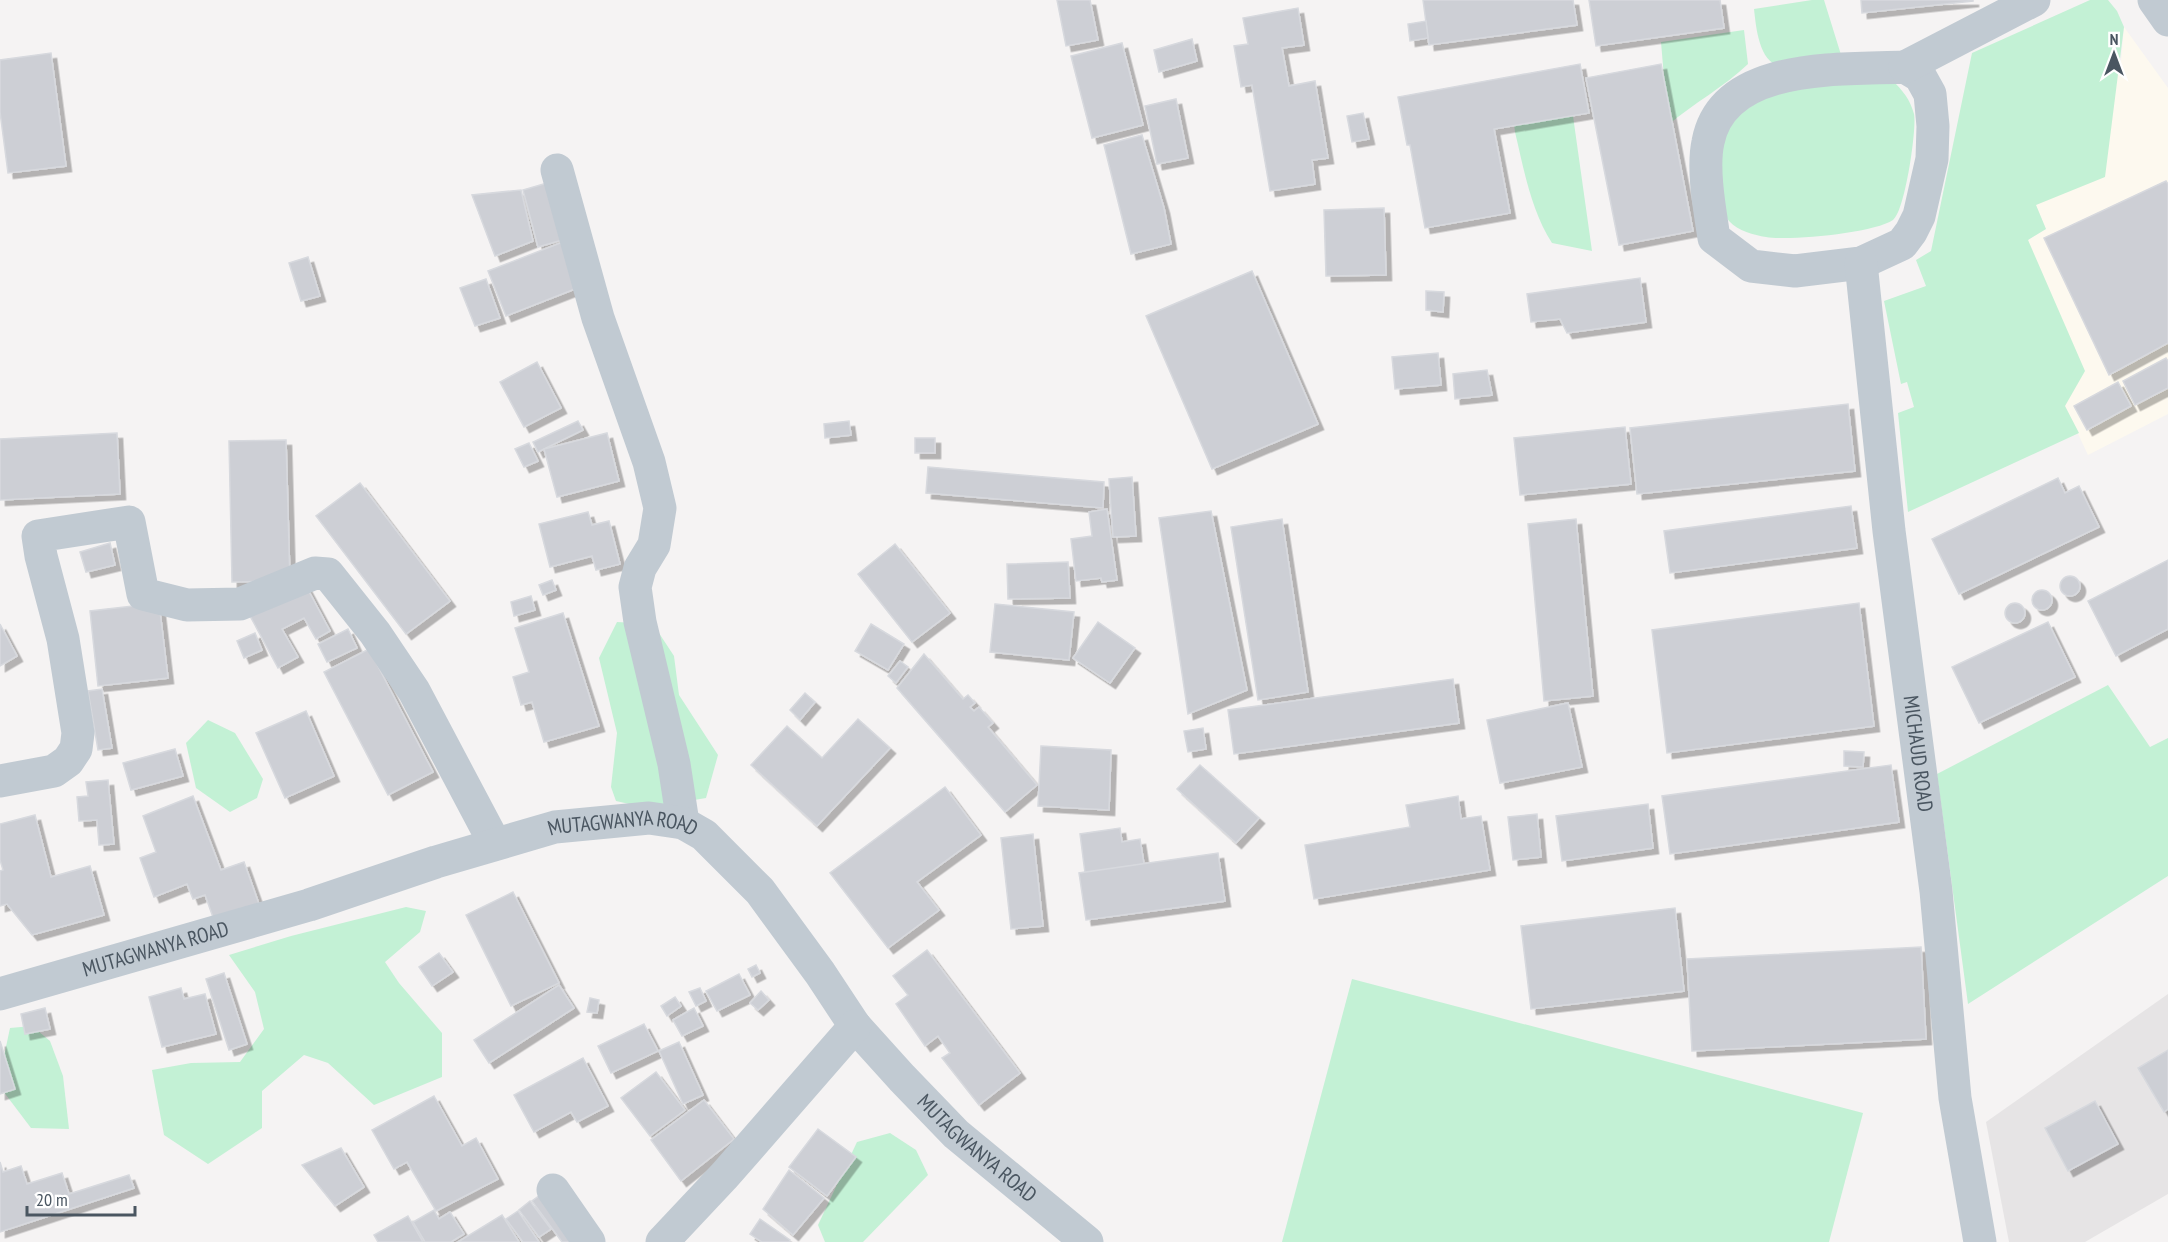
<svg xmlns="http://www.w3.org/2000/svg" width="2168" height="1242" font-family="'PT Sans Narrow',sans-serif">
<defs>
<filter id="shadow"><feDropShadow dx="5.5" dy="5.5" stdDeviation="0" flood-color="#0004"/></filter>
</defs>
<rect width="100%" height="100%" fill="#f5f3f3"/>
<path fill="#fdf9ef" d="M2124,27L2168,88V414L2088,455L2065,406L2028,240L2046,229L2036,205L2121,61Z"/>
<path fill="#e6e4e5" d="M2168,994V1194L2085,1242H2009L1986,1122Z"/>
<g fill="#c3f1d5">
<path d="M1812,0H1824L1842,58C1829,60 1791,69 1780,66C1759,62 1756,27 1754,9Z"/>
<path d="M2090,0H2108L2117,11L2124,27L2105,177L2036,205L2046,229L2028,240L2085,371L2065,406L2079,433L1908,512L1898,413L1914,407L1907,382L1901,384L1884,301L1926,286L1916,260L1931,251L1972,53Z"/>
<path d="M1744,30L1748,64C1724,87 1694,103 1668,125L1661,42Z"/>
<path d="M1892,80C1903,91 1910,99 1914,114C1917,128 1905,212 1893,220C1874,233 1790,241 1766,237C1754,235 1738,231 1729,221C1717,206 1721,147 1720,126L1777,90Z"/>
<path d="M1573,116L1592,251L1552,243C1531,210 1524,170 1515,132L1514,124Z"/>
<path d="M617,622L653,624L674,656L679,695L718,755L706,798L647,808L616,801L611,787L617,733L599,658Z"/>
<path d="M2108,685L2150,747L2168,738V876L1968,1004L1937,774Z"/>
<path d="M208,720L235,733L263,779L257,798L230,812L196,788L186,743Z"/>
<path d="M406,907L426,911L420,932L385,962L399,983L442,1033V1077L374,1105L328,1063L304,1055L262,1091V1128L208,1164L164,1135L152,1070L191,1063L240,1062L264,1029L255,992L229,955L291,936Z"/>
<path d="M1352,979L1863,1113L1829,1242H1282Z"/>
<path d="M32,1026L50,1041L63,1076L69,1129L31,1128L0,1087V1075L10,1028Z"/>
<path d="M890,1133L916,1150L928,1175L863,1242H825L818,1225L857,1142Z"/>
</g>
<g fill="#cdcfd5" stroke="#d7d9de" stroke-width="1.5" filter="url(#shadow)">
<path d="M1057,0H1090L1098,40L1066,46Z"/>
<path d="M1423,0H1573L1577,25L1429,45Z"/>
<path d="M1589,0H1720L1724,28L1596,46Z"/>
<path d="M1861,0H1973V1L1862,13Z"/>
<path d="M1298,8L1304,45L1282,48L1289,86L1315,81L1328,158L1312,160L1315,184L1270,191L1252,85L1241,87L1234,46L1248,44L1243,18Z"/>
<path d="M1426,21L1428,38L1410,41L1408,24Z"/>
<path d="M1192,39L1197,61L1159,72L1154,50Z"/>
<path d="M1122,43L1143,125L1092,138L1071,56Z"/>
<path d="M51,53L66,166L8,173L0,112V60Z"/>
<path d="M1580,64L1589,113L1494,129L1510,213L1425,228L1410,145H1407L1398,97Z"/>
<path d="M1661,64L1693,231L1619,245L1586,78Z"/>
<path d="M1176,99L1188,158L1157,164L1145,106Z"/>
<path d="M1363,113L1369,139L1352,142L1347,116Z"/>
<path d="M1142,135L1164,208L1171,244L1131,254L1104,145Z"/>
<path d="M554,181L569,238L538,247L523,190Z"/>
<path d="M2166,181L2168,184V343L2109,375L2044,238Z"/>
<path d="M521,190L533,241L495,256L472,195Z"/>
<path d="M1384,208L1386,275L1326,276L1324,210Z"/>
<path d="M568,240L585,285L506,316L488,271Z"/>
<path d="M308,257L320,296L301,301L289,263Z"/>
<path d="M1252,271L1318,424L1212,469L1146,316Z"/>
<path d="M1640,278L1646,322L1567,333L1560,319L1531,322L1527,294Z"/>
<path d="M486,279L500,318L475,326L460,288Z"/>
<path d="M1426,291L1444,292L1443,312L1426,310Z"/>
<path d="M1438,353L1441,385L1395,389L1392,357Z"/>
<path d="M2166,358L2168,361V388L2135,405L2123,381Z"/>
<path d="M537,362L561,408L524,427L500,382Z"/>
<path d="M1487,370L1492,395L1455,399L1453,374Z"/>
<path d="M2118,382L2131,406L2087,430L2074,406Z"/>
<path d="M1848,404L1855,471L1637,494L1630,428Z"/>
<path d="M578,421L583,430L538,452L533,442Z"/>
<path d="M849,421L851,435L825,438L824,424Z"/>
<path d="M1625,427L1631,484L1520,495L1514,438Z"/>
<path d="M117,433L120,494L0,500V439Z"/>
<path d="M607,433L619,481L557,497L544,449Z"/>
<rect x="915" y="438" width="20" height="15"/>
<path d="M286,440L290,581L232,582L229,441Z"/>
<path d="M529,443L538,461L524,467L515,449Z"/>
<path d="M928,467L1104,482L1103,508L926,493Z"/>
<path d="M1132,477L1136,536L1113,537L1109,479Z"/>
<path d="M2058,478L2065,493L2079,486L2099,527L1959,594L1932,539Z"/>
<path d="M360,483L450,601L406,634L316,516Z"/>
<path d="M1851,506L1857,548L1670,573L1664,531Z"/>
<path d="M1107,509L1117,580L1102,582L1101,578L1076,581L1071,539L1092,536L1089,512Z"/>
<path d="M1211,511L1247,690L1188,714L1159,518Z"/>
<path d="M588,512L592,525L609,521L620,564L596,570L592,556L550,567L539,524Z"/>
<path d="M1282,519L1308,692L1258,700L1231,527Z"/>
<path d="M1576,519L1593,696L1544,701L1528,524Z"/>
<path d="M110,543L115,565L86,572L80,552Z"/>
<path d="M895,544L950,613L912,642L858,574Z"/>
<path d="M2168,560V629L2116,656L2088,601Z"/>
<path d="M1068,562L1070,598L1008,599L1007,564Z"/>
<circle cx="2070" cy="586" r="10"/>
<path d="M552,580L556,590L543,595L539,585Z"/>
<path d="M305,584L330,631L316,639L304,618L282,629L298,657L278,668L249,614Z"/>
<circle cx="2042" cy="600" r="10"/>
<path d="M531,596L535,610L514,616L511,602Z"/>
<circle cx="2015" cy="613" r="10"/>
<path d="M159,603L168,678L98,686L90,611Z"/>
<path d="M1859,603L1874,726L1667,753L1652,630Z"/>
<path d="M995,604L1074,612L1069,660L990,652Z"/>
<path d="M563,613L599,726L544,742L532,702L521,705L513,677L529,672L515,628Z"/>
<path d="M1098,622L1135,648L1110,683L1073,658Z"/>
<path d="M2048,622L2075,677L1979,723L1952,667Z"/>
<path d="M0,624L17,656L0,666Z"/>
<path d="M871,624L904,644L888,670L855,651Z"/>
<path d="M348,629L357,648L327,662L318,644Z"/>
<path d="M255,633L262,650L244,658L237,641Z"/>
<path d="M369,649L433,772L388,795L324,672Z"/>
<path d="M924,654L963,699L968,695L975,703L970,707L974,711L979,707L993,723L988,727L1037,785L1005,812L897,688Z"/>
<path d="M900,661L908,667L896,683L888,676Z"/>
<path d="M1453,679L1459,723L1234,754L1228,710Z"/>
<path d="M102,689L112,748L98,750L88,691Z"/>
<path d="M805,693L815,702L800,720L790,710Z"/>
<path d="M1568,703L1582,767L1500,783L1487,720Z"/>
<path d="M306,711L334,776L285,798L256,733Z"/>
<path d="M858,719L890,748L817,826L751,765L787,726L822,758Z"/>
<path d="M1203,728L1206,749L1188,752L1184,731Z"/>
<path d="M1041,746L1111,750L1109,810L1038,806Z"/>
<path d="M175,749L183,776L131,790L123,763Z"/>
<path d="M1844,751L1864,752L1863,767L1844,766Z"/>
<path d="M1200,765L1259,818L1236,843L1177,789Z"/>
<path d="M1891,765L1899,822L1670,854L1662,796Z"/>
<path d="M108,780L114,844L99,845L97,820L79,821L77,797L88,796L86,782Z"/>
<path d="M945,787L981,835L917,882L939,910L888,948L830,873Z"/>
<path d="M193,796L221,870L244,862L259,904L214,920L205,895L193,899L187,884L154,897L140,858L156,852L143,816Z"/>
<path d="M1458,796L1461,819L1481,816L1490,870L1314,899L1305,845L1410,827L1406,805Z"/>
<path d="M1648,804L1653,848L1562,861L1556,816Z"/>
<path d="M1537,814L1541,857L1513,860L1508,817Z"/>
<path d="M35,815L51,877L90,866L104,915L32,935L7,904L0,906V871L3,870L0,860V824Z"/>
<path d="M1120,828L1122,842L1140,839L1144,864L1085,873L1080,834Z"/>
<path d="M1033,834L1043,926L1011,929L1001,838Z"/>
<path d="M1218,853L1225,901L1086,920L1079,873Z"/>
<path d="M513,892L559,983L511,1006L466,915Z"/>
<path d="M1675,908L1684,991L1531,1009L1521,926Z"/>
<path d="M1921,947L1926,1039L1692,1051L1687,959Z"/>
<path d="M927,950L1020,1073L979,1105L942,1058L950,1053L938,1036L925,1046L896,1004L908,995L893,976Z"/>
<path d="M439,953L453,972L432,986L419,967Z"/>
<path d="M756,965L760,973L752,977L748,969Z"/>
<path d="M224,973L247,1044L229,1050L206,979Z"/>
<path d="M739,974L750,995L717,1011L706,991Z"/>
<path d="M559,985L574,1008L489,1063L474,1040Z"/>
<path d="M181,988L184,999L205,994L216,1034L162,1047L149,997Z"/>
<path d="M700,988L706,1001L696,1006L689,992Z"/>
<path d="M761,991L769,1000L758,1010L750,1003Z"/>
<path d="M675,997L681,1006L667,1016L661,1006Z"/>
<path d="M590,998L599,1000L597,1013L587,1012Z"/>
<path d="M45,1008L50,1029L25,1034L21,1014Z"/>
<path d="M694,1008L703,1026L682,1036L673,1020Z"/>
<path d="M644,1024L658,1051L611,1073L598,1046Z"/>
<path d="M0,1041L15,1089L0,1094Z"/>
<path d="M679,1042L703,1095L683,1104L659,1051Z"/>
<path d="M2168,1050V1109L2164,1112L2138,1068Z"/>
<path d="M583,1058L608,1106L577,1122L571,1112L534,1132L514,1095Z"/>
<path d="M656,1072L685,1110L650,1136L621,1098Z"/>
<path d="M434,1096L462,1146L476,1138L498,1179L436,1211L407,1162L394,1169L372,1130Z"/>
<path d="M704,1100L734,1139L681,1181L651,1140Z"/>
<path d="M2095,1101L2118,1144L2068,1171L2045,1128Z"/>
<path d="M818,1129L856,1157L827,1196L789,1167Z"/>
<path d="M341,1148L364,1187L335,1206L302,1165Z"/>
<path d="M0,1162L3,1172L21,1166L27,1184L62,1173L69,1194L129,1175L134,1188L0,1232Z"/>
<path d="M789,1170L824,1198L793,1235L763,1209Z"/>
<path d="M547,1190L585,1242H562L532,1201Z"/>
<path d="M530,1201L551,1229L539,1237L519,1210Z"/>
<path d="M434,1210L439,1219L450,1212L464,1234L451,1242H425L413,1222Z"/>
<path d="M518,1211L539,1242H523L506,1219Z"/>
<path d="M502,1215L519,1242H458Z"/>
<path d="M408,1216L423,1242H378L374,1235Z"/>
<path d="M760,1219L790,1240L789,1242H762L750,1234Z"/>
</g>
<g fill="none" stroke-linecap="round" stroke-linejoin="round">
<g stroke="#c1cad2" stroke-width="33">
<path d="M1905,67L1920,76L1930,94L1933,126L1932,159L1919,216L1911,232L1902,244L1861,263L1795,271L1751,266L1714,238C1710,211 1702,169 1708,142C1723,61 1843,70 1905,67Z"/>
<path d="M1905,67L2034,0"/>
<path d="M557,170L598,318L649,462L660,508L654,545L640,568L635,587L640,622L674,764L683,823"/>
<path id="s1" d="M1861,263L1889,531L1936,891L1955,1098L1980,1242"/>
<path d="M0,781L54,771L68,761L76,749L78,733L63,639L41,556L38,536L129,522L143,594L187,605L240,604L315,573L328,574L375,633L414,691L495,844"/>
<path id="s2" d="M0,994L309,905L436,862L555,827L649,818L683,823L704,835L760,891L820,973L855,1026L902,1078L956,1134L1087,1242"/>
<path d="M553,1190L589,1242"/>
<path d="M662,1242L725,1175L855,1026"/>
</g>
<path stroke="#c1cad2" stroke-width="33" d="M2154,0L2168,20"/>
</g>
<g text-anchor="middle" stroke-width="4.5" stroke-linejoin="round" paint-order="stroke">
<g font-size="21" fill="#4a5661" stroke="#fff">
<text dy="7" stroke="none"><textPath href="#s1" startOffset="494">MICHAUD ROAD</textPath></text>
<text dy="7" stroke="none"><textPath href="#s2" startOffset="648">MUTAGWANYA ROAD</textPath></text>
<text dy="7" stroke="none"><textPath href="#s2" startOffset="162">MUTAGWANYA ROAD</textPath></text>
<text dy="7" stroke="none"><textPath href="#s2" startOffset="1150">MUTAGWANYA ROAD</textPath></text>
</g>
</g>
<g transform="translate(2114 54)" stroke="#ffffff" stroke-width="4.5" paint-order="stroke">
<path d="M0-4.5L10 22L0 15L-10 22Z" fill="#4a5661"/>
<text y="-9" font-size="16" font-weight="bold" text-anchor="middle" fill="#4a5661">N</text>
</g>
<path d="M27 1206v9h108v-9" fill="none" stroke="#4a5661" stroke-width="3"/>
<text x="36" y="1206" font-size="18" fill="#4a5661" stroke="#ffffff" stroke-width="4.5" paint-order="stroke">20 m</text>
</svg>
